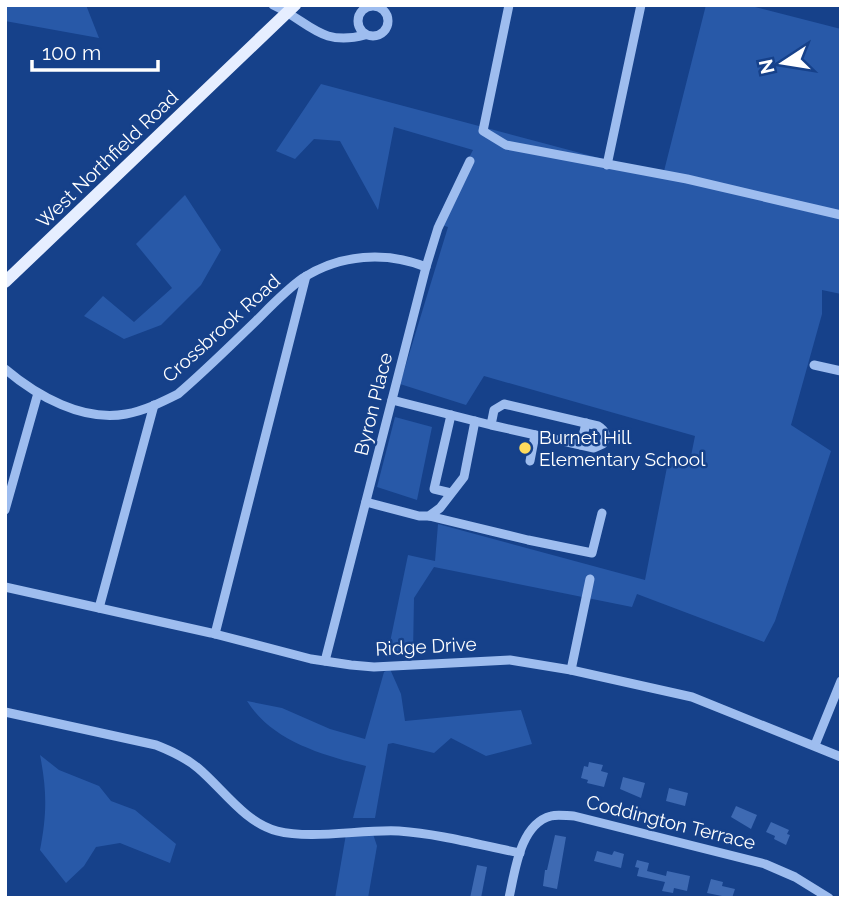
<svg xmlns="http://www.w3.org/2000/svg" width="846" height="903" font-family="Raleway,sans-serif">
<rect width="100%" height="100%" fill="#16418a"/>
<g fill="#2859a8">
<path d="M5,5H86L99,38L5,21Z"/>
<path d="M706,5H747L841,29V294L822,290V314L791,425L831,451L775,621L764,642L637,594L632,607L434,567L414,598L413,653L388,652L408,555L435,561L438,524L645,580L668,462L689,466L695,436L484,376L466,405L400,384L448,227L435,223L473,150L394,127L378,210L340,141L314,139L295,159L276,151L321,84L663,175Z"/>
<path d="M185,195L221,250L201,285L161,325L124,339L84,316L103,296L134,322L172,288L136,244Z"/>
<path d="M395,417L432,427L417,500L377,487Z"/>
<path d="M390,669L401,694L405,721L521,710L532,744L486,756L451,738L434,753L393,743L388,744L375,818H353L366,766C322,755 272,741 247,701L282,708L330,729L365,739L384,672Z"/>
<path d="M40,755L59,770L99,786L111,801L135,810L176,844L170,863L120,843L96,847L84,866L66,883L40,850C47,814 47,791 40,755Z"/>
<path d="M346,834H373L377,846L368,898H335Z"/>
</g>
<g fill="#3e6ab3">
<path d="M589,762L603,765L601,771L608,773L604,787L587,783L588,780L581,778L584,766L588,767Z"/>
<path d="M623,777L645,783L641,798L620,789Z"/>
<path d="M669,788L688,793L685,806L666,801Z"/>
<path d="M736,806L757,815L751,829L731,817Z"/>
<path d="M771,822L789,830L787,834L790,835L786,845L774,839L775,836L766,832Z"/>
<path d="M555,835L566,837L557,889L543,886L545,870H547Z"/>
<path d="M597,851L612,855L614,851L624,854L621,868L594,861Z"/>
<path d="M637,860L649,863L647,871L666,876L667,871L690,876L687,891L674,888L673,893L662,891L665,882L637,876L639,868L635,867Z"/>
<path d="M477,865L487,867L481,898H470Z"/>
<path d="M711,879L723,882L722,886L735,889L732,898L707,893Z"/>
</g>
<g fill="none" stroke-linecap="round" stroke-linejoin="round">
<g stroke="#9ebdef" stroke-width="9">
<path d="M273,5C310,22 320,47 365,35"/>
<path d="M509,5L484,126L483,131L506,145L687,179L841,215"/>
<circle cx="373" cy="21" r="15"/>
<path d="M607,165L641,5"/>
<path d="M814,365L841,371"/>
<path d="M5,369C37,396 83,422 126,414C144,411 162,402 178,394C205,371 230,346 256,321C271,306 286,290 303,278C340,254 386,251 426,267"/>
<path d="M475,421L491,425L594,448L603,444C608,437 605,430 598,426L504,404L494,410L491,425"/>
<path d="M581,445L586,423"/>
<path d="M530,461L535,435"/>
<path d="M451,493L434,489L451,415"/>
<path d="M366,502L419,516H429L440,508L464,477L475,421L392,400"/>
<path d="M5,510L38,393"/>
<path d="M429,516L528,540L592,553L602,513"/>
<path d="M5,587L211,633L311,659L351,665L374,667L510,660L571,670L692,697L841,757"/>
<path d="M99,608L154,405"/>
<path d="M215,634L306,276"/>
<path d="M325,661L426,267L438,228L470,161"/>
<path d="M571,670L590,579"/>
<path d="M5,712L156,745C171,751 185,757 198,768C223,789 244,822 277,831C312,840 362,829 399,831C440,834 480,845 520,853"/>
<path d="M815,745L841,681"/>
<path d="M509,898C515,871 520,824 551,816C558,814 567,816 574,816L765,864L795,877L829,898"/>
</g>
<path stroke="#e6eeff" stroke-width="12" d="M5,282L295,5"/>
</g>
<circle fill="#ffdb5c" stroke="#16418a" stroke-width="2.5" cx="525" cy="448" r="7"/>
<g text-anchor="middle" stroke-width="5" stroke-linejoin="round" paint-order="stroke">
<g font-size="19" fill="#fff" stroke="#16418a">
<text transform="translate(107 159) rotate(-44)" y="7">West Northfield Road</text>
<text transform="translate(221 328) rotate(-42)" y="7">Crossbrook Road</text>
<text transform="translate(373 404) rotate(-76)" y="7">Byron Place</text>
<text transform="translate(426 646) rotate(-3)" y="7">Ridge Drive</text>
<text transform="translate(671 822) rotate(14)" y="7">Coddington Terrace</text>
</g>
<g font-size="19" fill="#fff" stroke="#16418a" text-anchor="start">
<text x="539" y="444">Burnet Hill<tspan x="539" dy="22">Elementary School</tspan></text>
</g>
</g>
<rect width="846" height="903" fill="none" stroke="#ffffff" stroke-width="14"/>
<g transform="translate(783 63) rotate(258)" stroke="#16418a" stroke-width="5" paint-order="stroke">
<path d="M0-5L12 26L0 18L-12 26Z" fill="#ffffff"/>
<text y="-10" font-size="19" font-weight="bold" text-anchor="middle" fill="#ffffff">N</text>
</g>
<path d="M32 60v10h126v-10" fill="none" stroke="#ffffff" stroke-width="3.5"/>
<text x="42" y="60" font-size="21" fill="#ffffff" stroke="#16418a" stroke-width="5" paint-order="stroke">100 m</text>
</svg>
